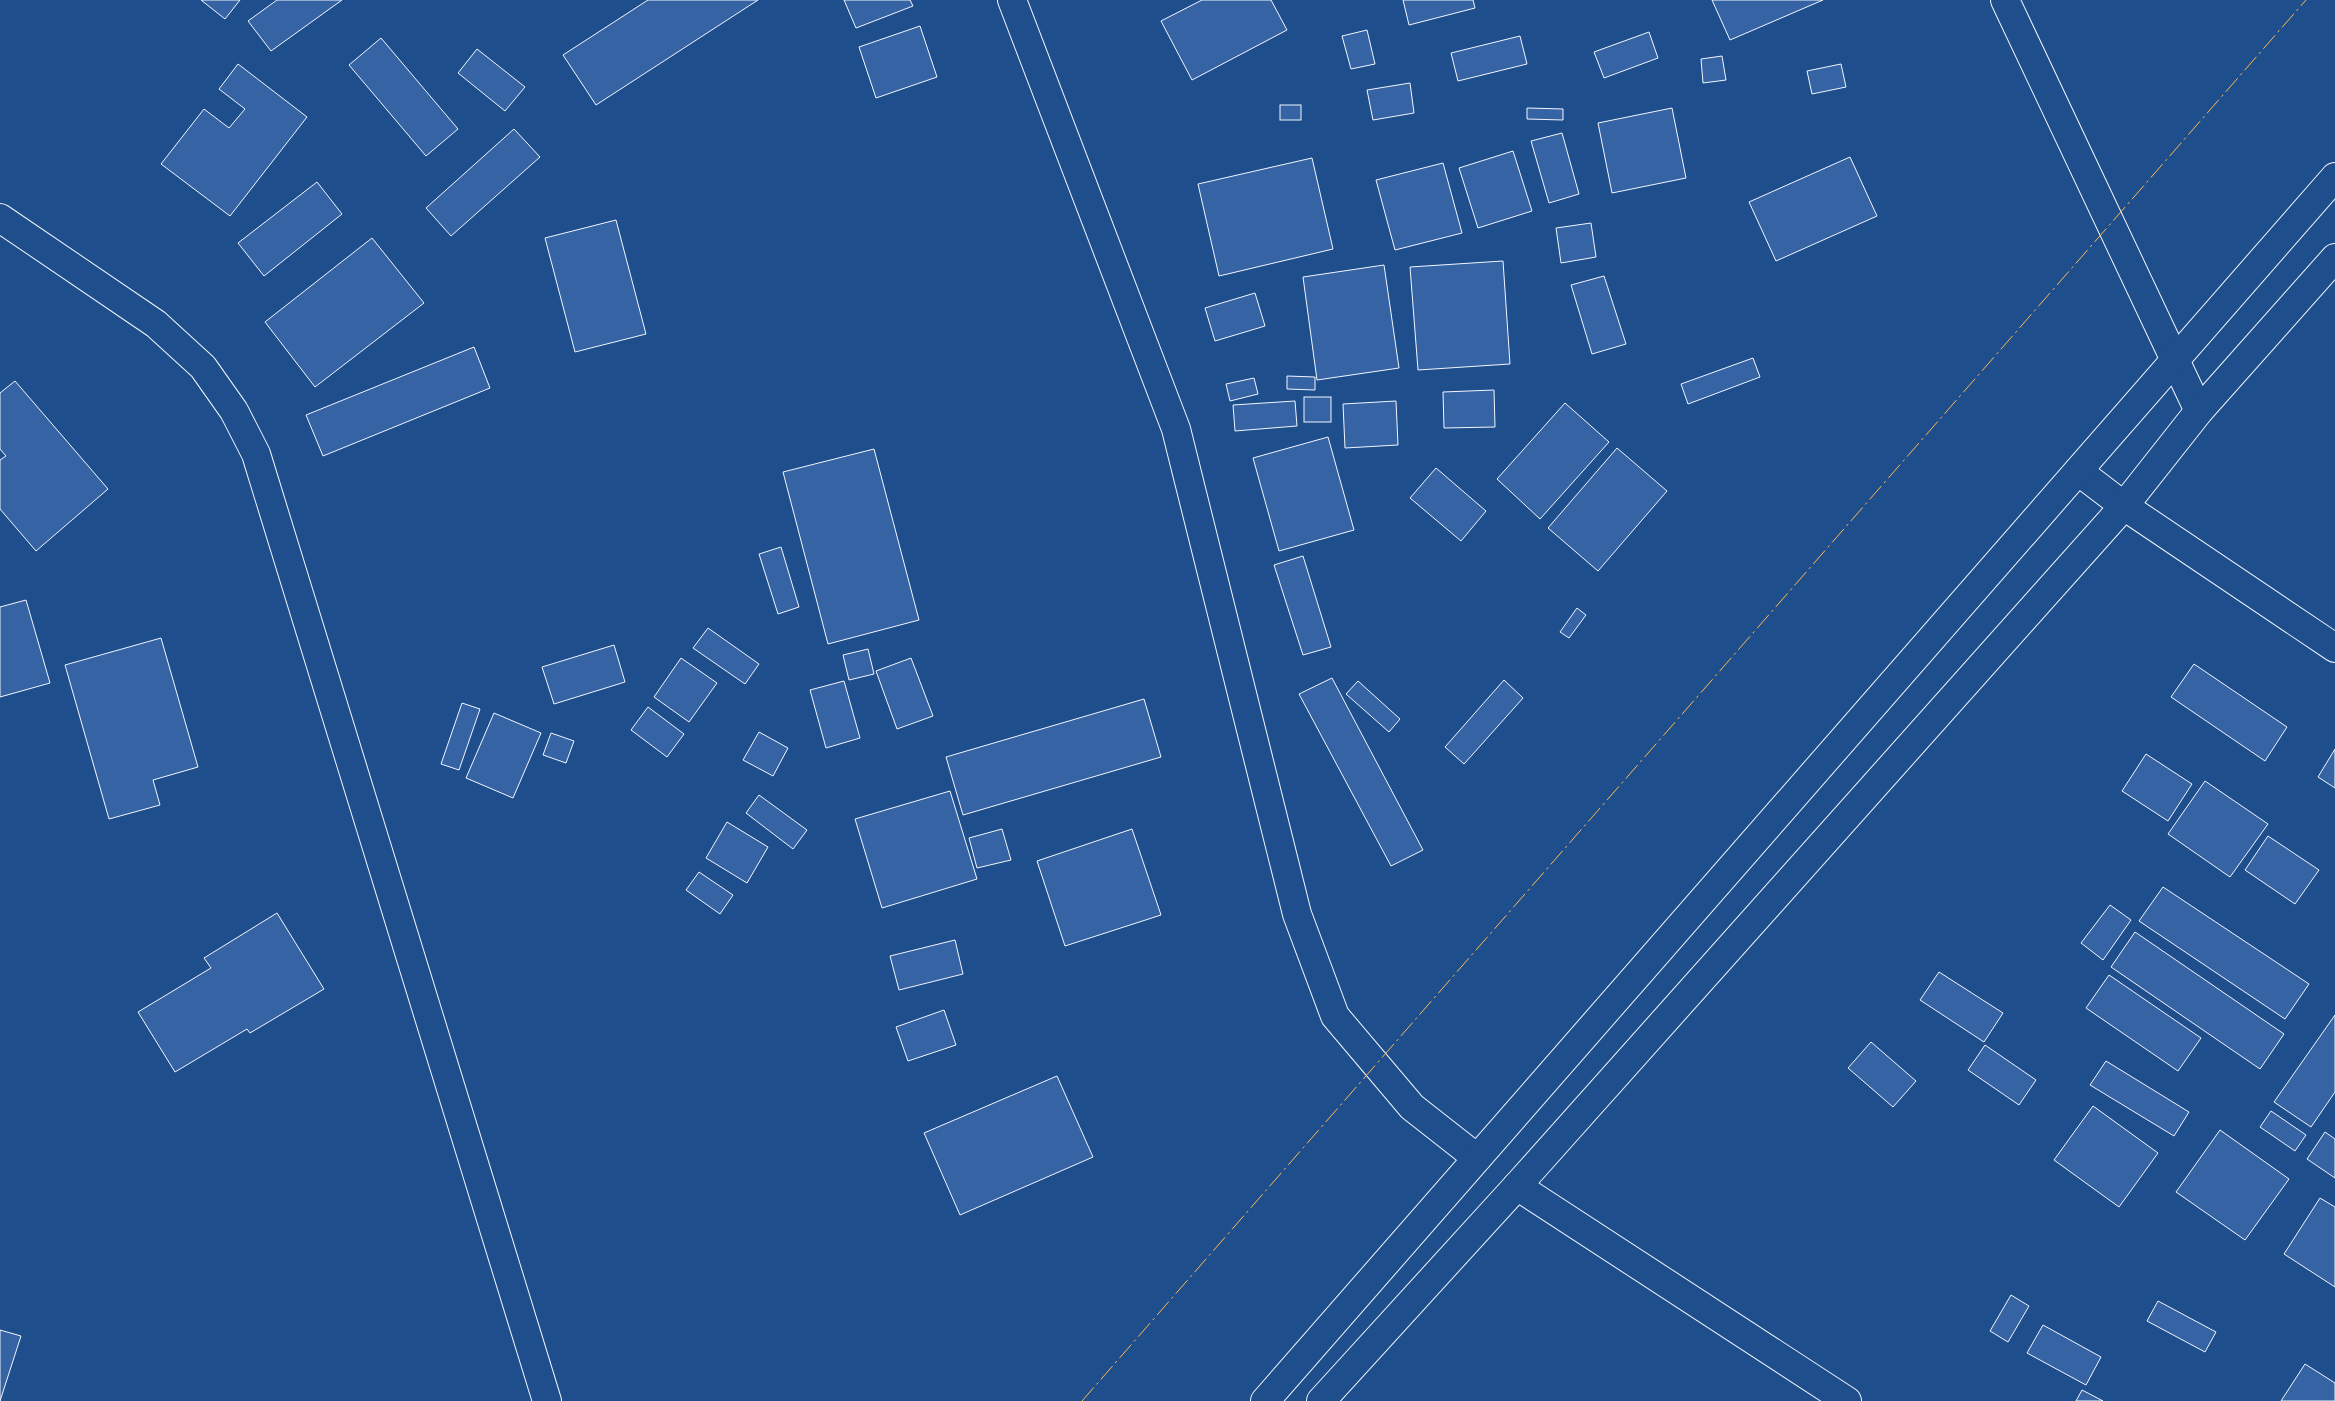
<svg xmlns="http://www.w3.org/2000/svg" width="2335" height="1401" font-family="'Sofia Sans Condensed',sans-serif">
<rect width="100%" height="100%" fill="#1f4e8c"/>
<g fill="#3563a3" stroke="#f2f6ff">
<path d="M201,0H240L225,19Z"/>
<path d="M277,0H342L271,51L248,21Z"/>
<path d="M648,0H758L596,105L563,55Z"/>
<path d="M844,0H910L913,6L856,28Z"/>
<path d="M1202,0H1271L1287,30L1192,80L1161,21Z"/>
<path d="M1403,0H1473L1475,8L1409,25Z"/>
<path d="M1712,0H1823L1730,40Z"/>
<path d="M920,26L937,77L876,98L859,47Z"/>
<path d="M1367,30L1375,64L1351,69L1342,36Z"/>
<path d="M1649,32L1658,58L1604,78L1594,52Z"/>
<path d="M1520,36L1527,64L1458,81L1451,53Z"/>
<path d="M381,38L458,129L426,156L349,65Z"/>
<path d="M477,49L525,87L505,111L458,73Z"/>
<path d="M1722,56L1726,80L1703,83L1701,59Z"/>
<path d="M238,64L307,117L230,216L161,164L204,109L229,128L245,109L219,89Z"/>
<path d="M1841,64L1846,87L1812,94L1807,71Z"/>
<path d="M1410,83L1414,113L1373,120L1367,90Z"/>
<rect x="1280" y="105" width="21" height="15"/>
<path d="M1527,108L1563,109V120L1527,119Z"/>
<path d="M1672,108L1686,178L1612,193L1598,123Z"/>
<path d="M514,129L540,157L451,236L426,208Z"/>
<path d="M1562,133L1579,194L1549,203L1531,141Z"/>
<path d="M1513,151L1532,211L1478,228L1459,168Z"/>
<path d="M1850,157L1877,216L1776,261L1749,202Z"/>
<path d="M1312,158L1333,249L1219,276L1198,184Z"/>
<path d="M1443,163L1462,233L1395,250L1376,180Z"/>
<path d="M317,182L342,214L264,276L238,243Z"/>
<path d="M616,220L646,334L575,352L545,238Z"/>
<path d="M1591,223L1596,257L1561,263L1556,228Z"/>
<path d="M372,238L424,303L315,387L265,322Z"/>
<path d="M1503,261L1510,364L1418,370L1410,267Z"/>
<path d="M1384,265L1399,368L1317,380L1303,277Z"/>
<path d="M1604,276L1626,344L1592,354L1571,285Z"/>
<path d="M1255,293L1265,326L1215,341L1205,308Z"/>
<path d="M474,347L490,388L323,456L306,415Z"/>
<path d="M1753,358L1760,377L1688,404L1681,384Z"/>
<path d="M1287,376L1315,377V390L1287,389Z"/>
<path d="M1254,378L1258,394L1230,401L1226,384Z"/>
<path d="M15,381L108,489L36,551L0,509V460L6,456L0,449V393Z"/>
<path d="M1494,390L1495,427L1444,428L1443,392Z"/>
<rect x="1304" y="397" width="27" height="25"/>
<path d="M1295,401L1297,426L1235,431L1233,405Z"/>
<path d="M1396,401L1398,445L1345,448L1343,404Z"/>
<path d="M1565,403L1609,442L1540,519L1497,479Z"/>
<path d="M1328,437L1354,530L1279,551L1253,458Z"/>
<path d="M1617,448L1667,491L1598,571L1548,528Z"/>
<path d="M874,449L919,620L828,644L783,472Z"/>
<path d="M1436,468L1486,511L1461,541L1410,498Z"/>
<path d="M781,547L799,607L778,614L759,554Z"/>
<path d="M1303,556L1331,647L1303,655L1274,565Z"/>
<path d="M26,600L50,683L0,697V607Z"/>
<path d="M1577,608L1586,615L1569,638L1560,632Z"/>
<path d="M708,628L759,664L745,684L693,648Z"/>
<path d="M161,638L198,767L153,780L160,805L109,819L65,665Z"/>
<path d="M614,645L625,682L554,704L542,667Z"/>
<path d="M868,649L874,674L849,680L843,655Z"/>
<path d="M681,658L717,683L689,722L654,697Z"/>
<path d="M911,658L933,716L897,729L876,671Z"/>
<path d="M2194,664L2287,727L2265,761L2171,697Z"/>
<path d="M1332,678L1423,850L1391,866L1299,694Z"/>
<path d="M1504,680L1523,698L1464,764L1445,747Z"/>
<path d="M844,681L860,738L826,748L810,690Z"/>
<path d="M1358,681L1400,719L1389,732L1346,694Z"/>
<path d="M1144,699L1161,757L963,815L946,757Z"/>
<path d="M462,703L480,709L459,770L441,764Z"/>
<path d="M648,707L684,734L667,757L631,730Z"/>
<path d="M494,713L541,733L513,798L466,778Z"/>
<path d="M759,732L788,748L773,776L743,760Z"/>
<path d="M551,733L574,741L566,763L543,755Z"/>
<path d="M2335,749V788L2318,777Z"/>
<path d="M2146,754L2192,784L2168,821L2122,791Z"/>
<path d="M2205,781L2268,824L2230,877L2168,834Z"/>
<path d="M950,791L977,879L882,908L855,819Z"/>
<path d="M759,795L807,830L793,849L746,813Z"/>
<path d="M727,822L768,847L747,883L706,858Z"/>
<path d="M1002,829L1011,860L977,868L969,838Z"/>
<path d="M1132,829L1161,915L1065,946L1037,861Z"/>
<path d="M2268,836L2319,870L2295,904L2245,870Z"/>
<path d="M699,872L733,895L720,914L686,890Z"/>
<path d="M2163,887L2309,984L2285,1019L2139,921Z"/>
<path d="M2110,905L2131,920L2103,960L2081,943Z"/>
<path d="M277,913L324,989L250,1033L247,1029L175,1072L138,1012L211,968L204,958Z"/>
<path d="M2135,932L2284,1034L2260,1069L2111,967Z"/>
<path d="M955,940L963,974L899,990L890,956Z"/>
<path d="M1939,972L2003,1013L1984,1042L1920,1000Z"/>
<path d="M2109,975L2201,1038L2178,1071L2086,1008Z"/>
<path d="M944,1010L956,1045L908,1061L896,1027Z"/>
<path d="M2335,1015V1092L2311,1127L2274,1102Z"/>
<path d="M1871,1042L1916,1081L1893,1107L1848,1068Z"/>
<path d="M1985,1045L2036,1080L2019,1105L1968,1070Z"/>
<path d="M2106,1061L2189,1112L2174,1136L2090,1085Z"/>
<path d="M1057,1076L1093,1157L960,1215L924,1133Z"/>
<path d="M2093,1106L2158,1153L2119,1207L2054,1160Z"/>
<path d="M2271,1111L2306,1135L2295,1151L2260,1127Z"/>
<path d="M2220,1130L2289,1179L2245,1240L2176,1192Z"/>
<path d="M2325,1132L2335,1139V1178L2307,1159Z"/>
<path d="M2320,1198L2335,1207V1287L2284,1254Z"/>
<path d="M2011,1295L2029,1306L2008,1342L1990,1331Z"/>
<path d="M2158,1301L2216,1332L2205,1352L2147,1321Z"/>
<path d="M2043,1325L2101,1357L2086,1385L2027,1353Z"/>
<path d="M0,1330L21,1336L0,1401Z"/>
<path d="M2305,1364L2335,1383V1401H2281Z"/>
<path d="M2082,1390L2103,1401H2076Z"/>
</g>
<g fill="none" stroke-linecap="round" stroke-linejoin="round">
<g stroke="#f2f6ff" stroke-width="30">
<g id="street">
<path d="M1012,0L1176,429L1297,914L1335,1016L1412,1107L1477,1158"/>
<path d="M2005,0L2199,411"/>
<path d="M0,218L156,324L203,367L234,411L256,454L547,1401"/>
<path d="M2078,471L2124,506L2335,648"/>
<path d="M1517,1186L1847,1401"/>
<path d="M1265,1401L2335,177"/>
<path d="M1321,1401L1517,1186L2124,506L2199,411L2335,258"/>
</g>
</g>
<use href="#street" stroke="#1f4e8c" stroke-width="28"/>
<path stroke="#ffb74d" stroke-width="1" stroke-dasharray="18 4 2.5 4" stroke-linecap="butt" d="M1082,1401L2306,0"/>
</g>
</svg>
